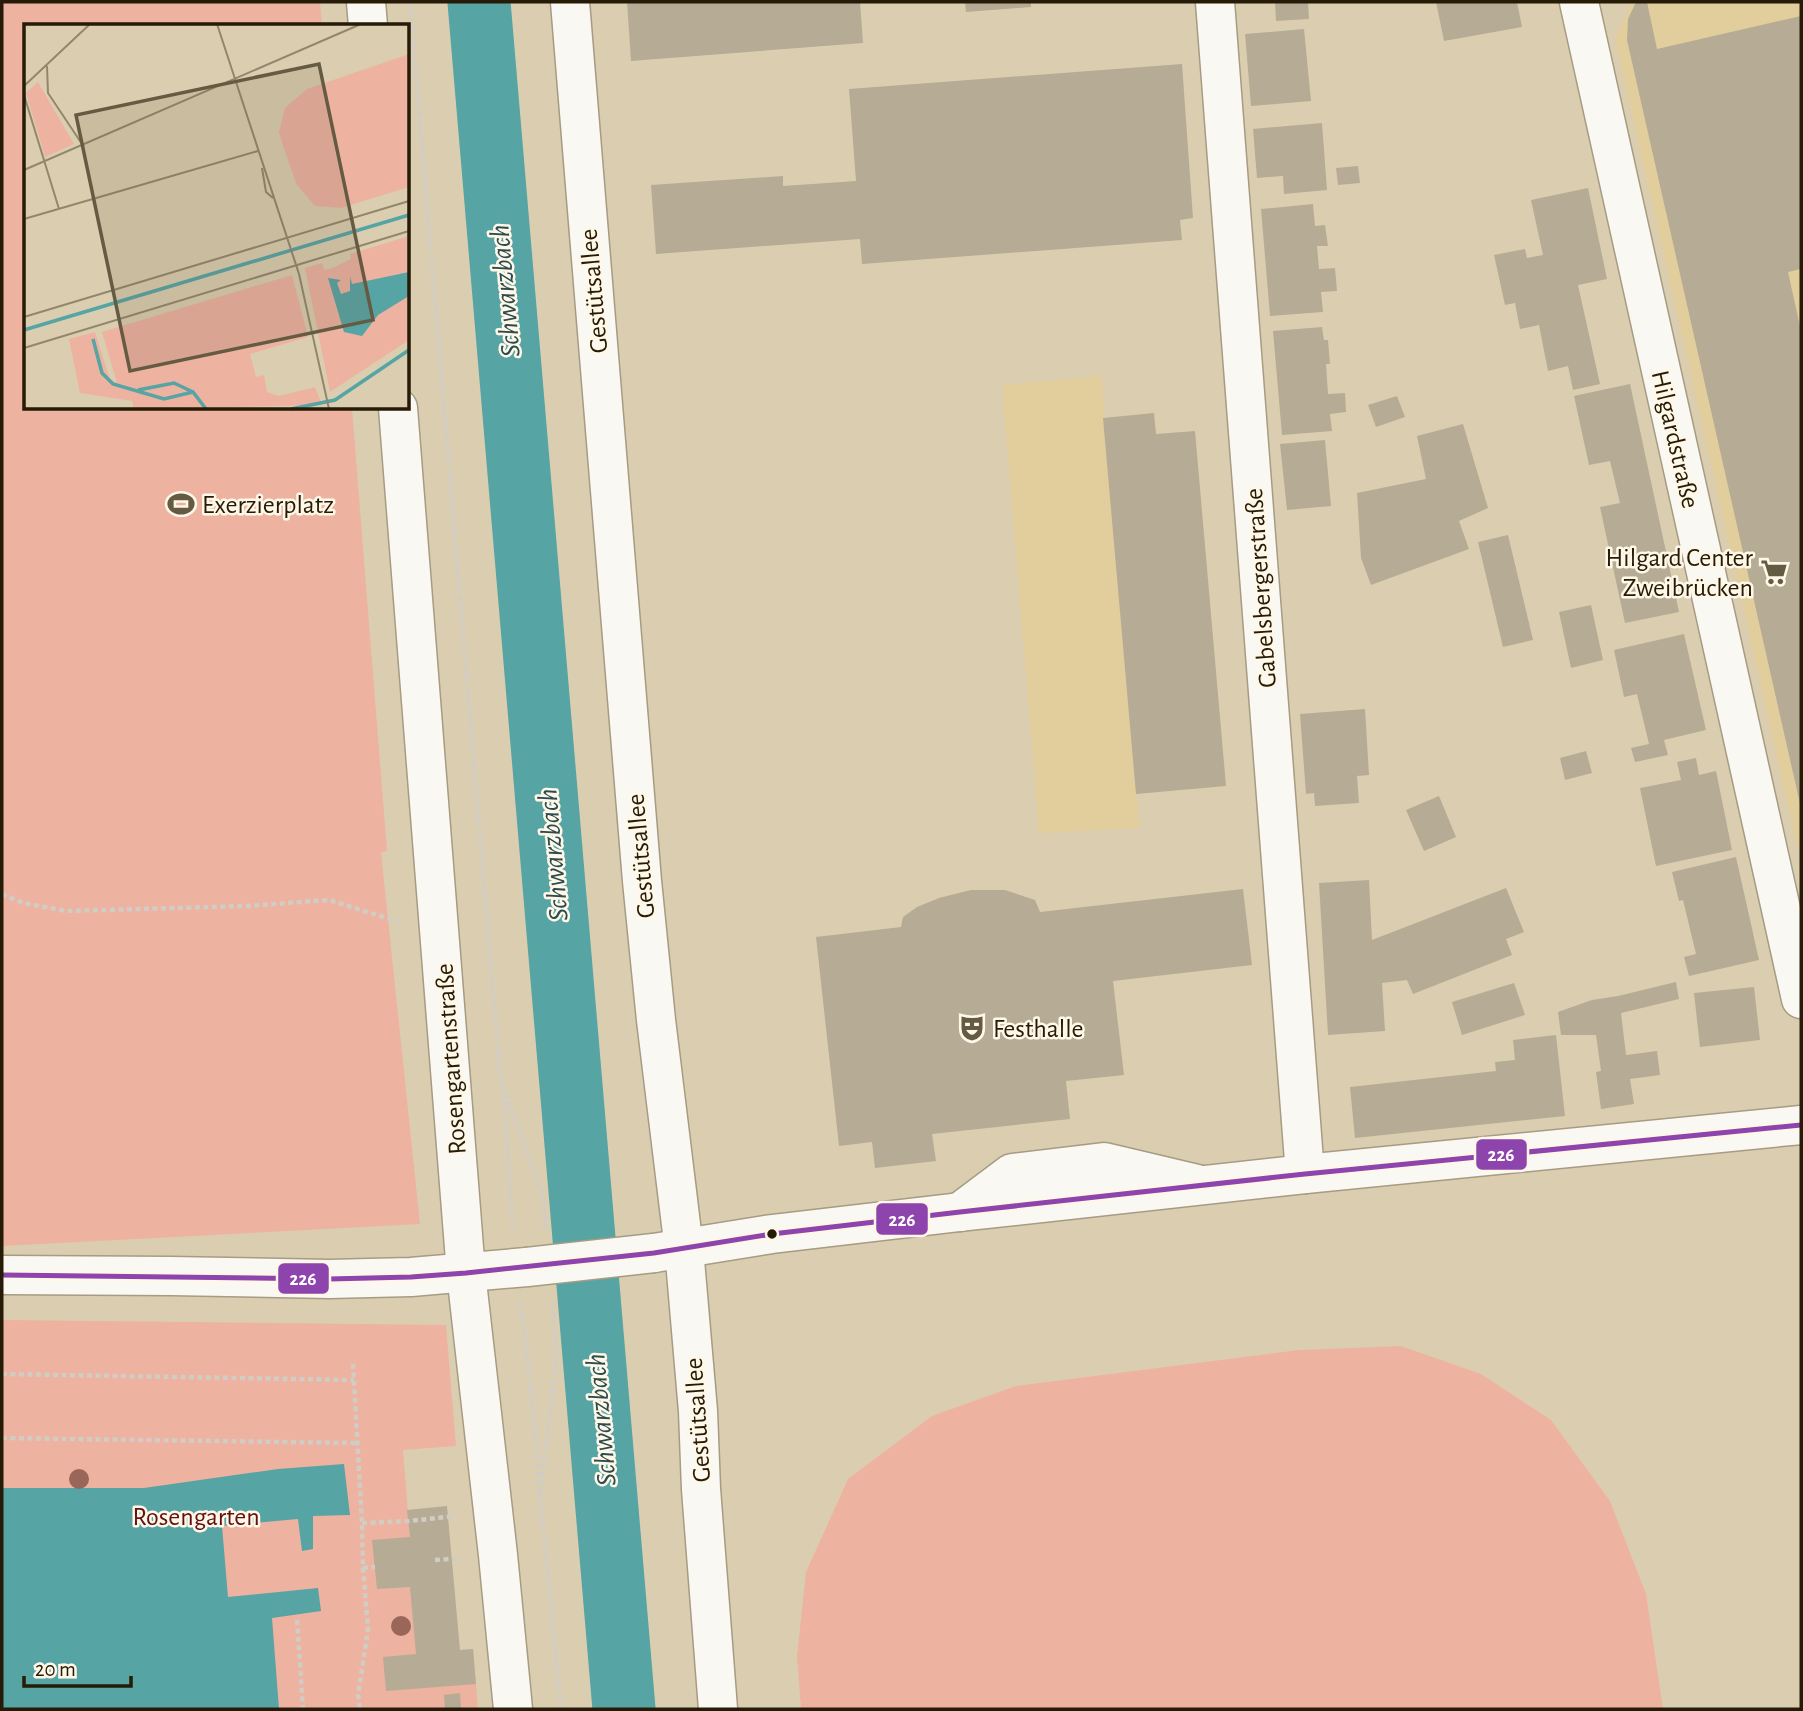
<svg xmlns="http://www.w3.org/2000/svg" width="1803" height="1711" font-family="'Alegreya Sans',sans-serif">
<rect width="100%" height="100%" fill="#dbceb0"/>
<g fill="#e2cd9d">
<path d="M1631,2H1801V865L1615,38Z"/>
<path d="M1102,376L1104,418L1154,413L1156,434L1195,431L1226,786L1137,794L1140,828L1039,833L1002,385Z"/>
</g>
<g fill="#eeb2a0">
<path d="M2,2H320L322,26H26V408H352L387,851L381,852L420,1224L2,1246Z"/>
<path d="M2,1320L446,1325L456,1446L403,1450L410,1537L444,1651L473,1649L478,1709H2Z"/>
<path d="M1401,1346L1481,1374L1551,1420L1610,1501L1646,1594L1663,1709H801L797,1656L806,1572L848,1479L932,1416L1016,1386L1299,1350Z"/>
</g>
<path fill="#56a4a4" d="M344,1464L350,1515L313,1516V1549L302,1551L298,1519L222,1526L228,1597L318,1588L321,1611L272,1618L279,1709H2V1488H144L278,1469Z"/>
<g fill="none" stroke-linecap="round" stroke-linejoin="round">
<path stroke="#56a4a4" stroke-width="63" d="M479,2L624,1709"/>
</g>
<g fill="#b6ab94">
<path d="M627,2H860L863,43L631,61Z"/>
<path d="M965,2H1031V7L966,12Z"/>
<path d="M1275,2H1308L1309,19L1276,21Z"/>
<path d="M1436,2H1517L1522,27L1444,41Z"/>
<path d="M1636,2H1647L1657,49L1801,16V269L1788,272L1801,331V808L1627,40L1628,19Z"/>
<path d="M1304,29L1311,101L1251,106L1245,34Z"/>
<path d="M1182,64L1193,218L1180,220L1182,240L862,264L860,239L656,254L651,185L783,176V186L856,181L849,89Z"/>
<path d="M1322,123L1327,190L1284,194L1283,176L1257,178L1253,129Z"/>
<path d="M1358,166L1360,183L1338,185L1336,168Z"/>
<path d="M1588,188L1607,279L1578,285L1600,384L1573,390L1568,366L1548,371L1539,325L1520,329L1515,303L1505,305L1494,255L1525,249L1527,258L1543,255L1531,200Z"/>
<path d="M1313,204L1315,226L1325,225L1328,246H1317L1319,269L1335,268L1337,291L1321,292L1323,312L1270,316L1261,209Z"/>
<path d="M1322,327L1324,340H1328L1330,364H1326L1328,394L1345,393L1346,412L1330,414L1332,431L1282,435L1273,331Z"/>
<path d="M1630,384L1679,612L1625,623L1600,507L1620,503L1610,461L1589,465L1574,396Z"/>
<path d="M1397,396L1405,417L1376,427L1368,405Z"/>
<path d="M1154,413L1156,434L1195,431L1226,786L1136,794L1103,418Z"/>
<path d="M1463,424L1488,508L1459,521L1469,549L1371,585L1361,558L1357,493L1426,479L1417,436Z"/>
<path d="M1325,440L1331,506L1287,510L1280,444Z"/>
<path d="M1508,535L1533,640L1503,647L1478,542Z"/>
<path d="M1591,605L1603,660L1571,668L1559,612Z"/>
<path d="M1684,634L1706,730L1664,740L1668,755L1635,762L1631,748L1649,744L1637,694L1624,697L1614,650Z"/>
<path d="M1365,709L1369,775L1357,776L1359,803L1315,806L1314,793L1306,794L1300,714Z"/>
<path d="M1586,751L1592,773L1565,780L1560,758Z"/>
<path d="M1696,758L1699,775L1716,771L1732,850L1656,866L1640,788L1681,780L1677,762Z"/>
<path d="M1439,796L1456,837L1424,851L1406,810Z"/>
<path d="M1736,857L1759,960L1689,976L1684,957L1696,954L1683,900L1679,901L1672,872Z"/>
<path d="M1369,880L1372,940L1506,888L1524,932L1506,939L1512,955L1413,994L1407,980L1382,983L1385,1031L1328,1035L1319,883Z"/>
<path d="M1243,889L1252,965L1113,981L1124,1075L1066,1081L1070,1119L932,1134L936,1161L875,1168L872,1142L839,1146L816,937L901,927L903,917L917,907L939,898L971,890H1005L1035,900L1040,912Z"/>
<path d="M1676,982L1679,999L1621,1013L1626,1055L1657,1051L1660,1075L1630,1079L1634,1104L1601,1109L1596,1072L1601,1071L1596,1035H1561L1558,1012L1592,1000L1618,996Z"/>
<path d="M1514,983L1525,1015L1462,1035L1452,1002Z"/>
<path d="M1754,987L1760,1040L1700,1047L1694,993Z"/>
<path d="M1556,1035L1565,1116L1355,1138L1350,1087L1496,1071L1495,1062L1515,1060L1513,1040Z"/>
<path d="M447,1506L460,1650L473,1649L476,1684L386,1691L383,1657L416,1654L410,1587L377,1589L372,1540L410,1537L407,1510Z"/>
<path d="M460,1693L461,1709H445L444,1695Z"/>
</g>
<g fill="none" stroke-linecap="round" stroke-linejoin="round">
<g stroke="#a69b83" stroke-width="41">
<g id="minor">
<path d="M366,2L368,26"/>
<path d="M570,2L642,881L656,1020L684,1249L698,1411L701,1489L718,1709"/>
<path d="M1215,2L1305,1174"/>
<path d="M1579,2L1801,999"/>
<path d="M398,408L466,1273L498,1555L513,1709"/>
<path d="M960,1212L1012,1173L1104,1162L1197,1184"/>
</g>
</g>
<g stroke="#a69b83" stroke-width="41">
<g id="major">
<path d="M654,1253L772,1234L960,1212L1305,1174L1801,1125"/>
<path d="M2,1275L171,1276L329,1279L411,1277L527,1267"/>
</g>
</g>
<g stroke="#d1ccc4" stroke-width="4.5" stroke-dasharray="5 3.5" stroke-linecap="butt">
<path d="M410,2L500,1073L503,1086L543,1196L546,1229"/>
<path d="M2,894L23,903L67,911L246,906L329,900L403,923"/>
<path d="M504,1093L513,1231"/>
<path d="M520,1303L525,1336L540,1485"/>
<path d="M353,1364L362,1523L363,1568L368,1630L358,1695L360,1709"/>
<path d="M2,1374L354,1380"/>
<path d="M2,1438L358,1443"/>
<path d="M540,1494L557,1353L552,1300"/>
<path d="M540,1494L561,1709"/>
<path d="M362,1523L409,1521L456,1516"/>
<path d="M435,1560L462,1558"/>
<path d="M363,1568L375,1567"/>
<path d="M297,1620L303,1709"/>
</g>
<use href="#minor" stroke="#faf8f3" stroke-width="38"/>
<use href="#major" stroke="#faf8f3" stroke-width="38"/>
<g stroke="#a69b83" stroke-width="41" stroke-linecap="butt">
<path id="major-bridge" d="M527,1267L654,1253"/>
</g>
<use href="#major-bridge" stroke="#faf8f3" stroke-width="38"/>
<g stroke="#fff7e7" stroke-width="10">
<path id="bus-1" d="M2,1275L329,1279L411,1277L466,1273L654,1253L772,1234L960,1212L1305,1174L1801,1125"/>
</g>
<use href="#bus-1" stroke="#8e44ad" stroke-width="5"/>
</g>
<g fill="#996659">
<circle cx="79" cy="1479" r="10"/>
<circle cx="401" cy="1626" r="10"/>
</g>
<defs>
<g id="stadium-bare" transform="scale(2.1)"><path d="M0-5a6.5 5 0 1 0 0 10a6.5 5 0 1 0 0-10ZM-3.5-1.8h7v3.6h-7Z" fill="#655a42" stroke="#fff7e7" stroke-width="2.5" paint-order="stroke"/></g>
<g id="supermarket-bare" transform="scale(2.1)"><path d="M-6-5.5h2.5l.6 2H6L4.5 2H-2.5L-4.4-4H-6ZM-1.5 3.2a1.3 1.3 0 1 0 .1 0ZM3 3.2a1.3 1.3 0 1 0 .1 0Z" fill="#655a42" stroke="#fff7e7" stroke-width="2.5" paint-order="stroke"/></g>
<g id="theatre-bare" transform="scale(2.1)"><path d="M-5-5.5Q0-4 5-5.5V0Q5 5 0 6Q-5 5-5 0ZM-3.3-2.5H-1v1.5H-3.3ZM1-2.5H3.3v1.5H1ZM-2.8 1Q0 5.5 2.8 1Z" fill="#655a42" stroke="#fff7e7" stroke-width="2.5" paint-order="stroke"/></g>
</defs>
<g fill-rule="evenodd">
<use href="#stadium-bare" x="181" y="504"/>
<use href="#supermarket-bare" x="1774" y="572"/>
<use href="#theatre-bare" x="972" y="1028"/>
</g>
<circle fill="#251b06" stroke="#fff7e7" stroke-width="2.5" cx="772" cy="1234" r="6"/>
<g text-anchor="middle" stroke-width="5" stroke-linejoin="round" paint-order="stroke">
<g font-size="26" fill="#251b06" stroke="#fff7e7">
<text transform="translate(593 291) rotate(-95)" y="9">Gestütsallee</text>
<text transform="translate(1676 439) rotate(77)" y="9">Hilgardstraße</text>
<text transform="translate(1260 588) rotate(-94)" y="9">Gabelsbergerstraße</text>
<text transform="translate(640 856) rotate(-95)" y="9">Gestütsallee</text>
<text transform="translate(450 1059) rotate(-94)" y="9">Rosengartenstraße</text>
<text transform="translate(697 1420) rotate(-94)" y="9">Gestütsallee</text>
</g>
<g font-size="26" fill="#251b06" stroke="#fff7e7" text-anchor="start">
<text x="202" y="513">Exerzierplatz</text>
<text x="1753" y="566" text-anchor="end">Hilgard Center<tspan x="1753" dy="30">Zweibrücken</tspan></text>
<text x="993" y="1037">Festhalle</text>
</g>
<g font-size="26" fill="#631011" stroke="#fff7e7">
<text x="196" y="1525">Rosengarten</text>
</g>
<g font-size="28" font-style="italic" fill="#2b4b4f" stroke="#fff7e7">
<text transform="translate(504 291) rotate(-95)" y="10">Schwarzbach</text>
<text transform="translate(552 855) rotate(-95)" y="10">Schwarzbach</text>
<text transform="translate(600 1420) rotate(-95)" y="10">Schwarzbach</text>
</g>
</g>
<g transform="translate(24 24)">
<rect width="385" height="385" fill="#dbceb0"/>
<path d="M385,30V163L317,184L291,182L273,161L259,122L255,108L261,84L283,65ZM14,58L50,120L21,133L2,69ZM385,212V316L306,368L281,244L298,239L300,246L309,244L327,235L326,230ZM268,251L284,313L226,330L232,353L240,351L243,368L255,372L291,363L298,381L110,385L108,377L56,369L45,315L71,308L86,355L93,359L78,308Z" fill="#eeb2a0"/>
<path d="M385,248V272L354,291L338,312L320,308L304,254L317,256L313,259L317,270L326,267V253L328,260Z" fill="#56a4a4"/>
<path fill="none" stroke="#56a4a4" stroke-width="3.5" d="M0,306L385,191M69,315L78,349L89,360L140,375L169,368L182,385M114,366L150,359L169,368M267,385L311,376L385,326"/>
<path fill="none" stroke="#92866c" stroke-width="2" d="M193,0L275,250L305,385M23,42L24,69L60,123M0,62L66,0M0,71L35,185M238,144L242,168L249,174M0,146L337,0M0,195L234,127M0,293L385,177M0,324L385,207"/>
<path fill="#655a42" fill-opacity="0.15" stroke="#655a42" stroke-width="3.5" d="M295,40L349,296L106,347L52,91Z"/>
<rect width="385" height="385" fill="none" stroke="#251b06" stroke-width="3.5"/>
</g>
<g stroke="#fff7e7" stroke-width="2.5">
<rect x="1475" y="1138" width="53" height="33" rx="7" fill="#8e44ad"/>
<rect x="875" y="1202" width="54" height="34" rx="7" fill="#8e44ad"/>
<rect x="277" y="1262" width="53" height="33" rx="7" fill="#8e44ad"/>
</g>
<g font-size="19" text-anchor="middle" font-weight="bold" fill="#fff">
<text x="1501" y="1161">226</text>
<text x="902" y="1226">226</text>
<text x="303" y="1285">226</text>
</g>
<rect width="1803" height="1711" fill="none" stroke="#251b06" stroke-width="7"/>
<path d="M24 1676v10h107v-10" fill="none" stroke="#251b06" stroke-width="3.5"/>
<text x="35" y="1676" font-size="21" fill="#251b06" stroke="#fff7e7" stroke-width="5" paint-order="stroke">20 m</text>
</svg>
